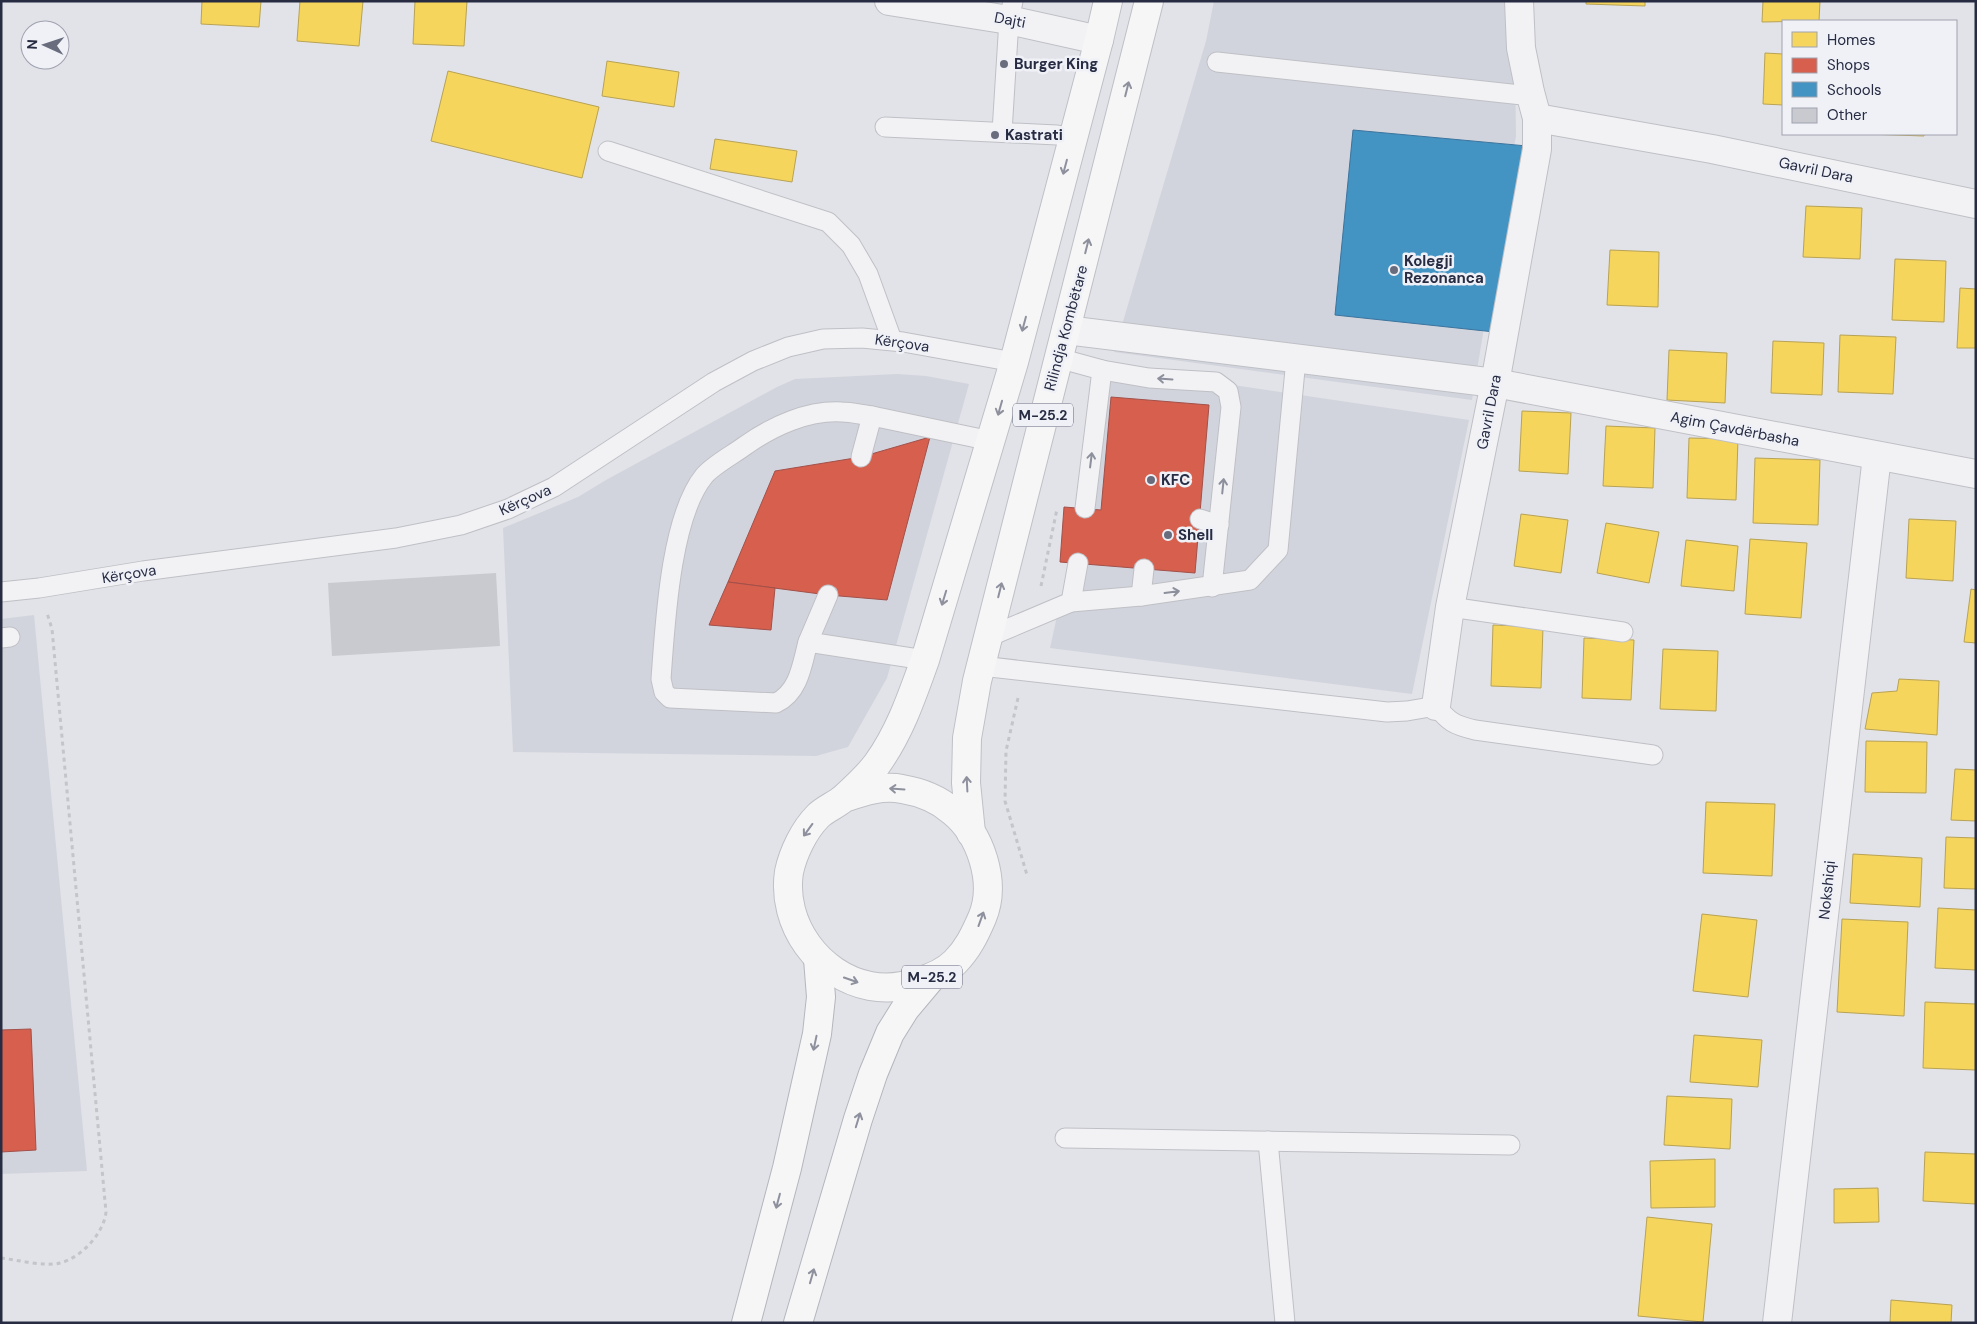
<svg xmlns="http://www.w3.org/2000/svg" width="1977" height="1324" font-family="'DM Sans',sans-serif">
<rect width="100%" height="100%" fill="#e2e3e8"/>
<g fill="#d2d4dd">
<path d="M1214,1H1514L1516,136L1472,400L1114,352L1206,41Z"/>
<path d="M1112,367L1469,420L1412,694L1050,648Z"/>
<path d="M897,374L926,376L969,384L887,678L848,747L816,756L513,752L503,528L578,497L606,480L777,387L795,379Z"/>
<path d="M34,615L87,1171L1,1174V619Z"/>
</g>
<g fill="#f6d55c" stroke="#b8a254">
<path d="M202,1H261L259,27L201,24Z"/>
<path d="M300,1H363L359,46L297,41Z"/>
<path d="M415,1H467L464,46L413,44Z"/>
<path d="M1586,1H1645V6L1586,4Z"/>
<path d="M1763,1H1820L1819,21L1762,22Z"/>
<path d="M1765,53L1783,54V105L1763,104Z"/>
<path d="M607,61L679,72L674,107L602,96Z"/>
<path d="M448,71L599,107L582,178L431,141Z"/>
<path d="M1867,134H1924V136Z"/>
<path d="M715,139L797,151L792,182L710,169Z"/>
<path d="M1806,206L1862,208L1860,259L1803,257Z"/>
<path d="M1610,250L1659,252L1658,307L1607,305Z"/>
<path d="M1895,259L1946,261L1944,322L1892,320Z"/>
<path d="M1960,288L1976,289V348H1957Z"/>
<path d="M1840,335L1896,337L1893,394L1838,392Z"/>
<path d="M1773,341L1824,343L1822,395L1771,393Z"/>
<path d="M1669,350L1727,353L1725,403L1667,400Z"/>
<path d="M1522,411L1571,413L1568,474L1519,471Z"/>
<path d="M1606,426L1655,428L1653,488L1603,486Z"/>
<path d="M1689,438L1738,439L1736,500L1687,498Z"/>
<path d="M1755,458L1820,460L1818,525L1753,523Z"/>
<path d="M1521,514L1568,520L1561,573L1514,566Z"/>
<path d="M1909,519L1956,521L1953,581L1906,578Z"/>
<path d="M1606,523L1659,532L1649,583L1597,573Z"/>
<path d="M1750,539L1807,543L1801,618L1745,614Z"/>
<path d="M1686,540L1738,546L1734,591L1681,586Z"/>
<path d="M1971,589L1976,590V643L1964,642Z"/>
<path d="M1493,625L1543,627L1541,688L1491,686Z"/>
<path d="M1584,638L1634,640L1631,700L1582,698Z"/>
<path d="M1663,649L1718,651L1716,711L1660,709Z"/>
<path d="M1899,679L1939,681L1937,735L1865,729L1872,693L1897,691Z"/>
<path d="M1866,741L1927,742L1926,793L1865,792Z"/>
<path d="M1955,769L1976,770V821L1951,820Z"/>
<path d="M1706,802L1775,804L1772,876L1703,873Z"/>
<path d="M1946,837L1976,838V889L1944,888Z"/>
<path d="M1853,854L1922,858L1920,907L1850,903Z"/>
<path d="M1938,908L1976,910V970L1935,968Z"/>
<path d="M1702,914L1757,920L1748,997L1693,991Z"/>
<path d="M1842,919L1908,922L1904,1016L1837,1012Z"/>
<path d="M1925,1002L1976,1004V1070L1923,1068Z"/>
<path d="M1694,1035L1762,1040L1758,1087L1690,1082Z"/>
<path d="M1667,1096L1732,1099L1730,1149L1664,1145Z"/>
<path d="M1925,1152L1976,1154V1204L1923,1201Z"/>
<path d="M1715,1159V1207L1651,1208L1650,1161Z"/>
<path d="M1878,1188L1879,1222L1834,1223V1189Z"/>
<path d="M1647,1217L1712,1224L1703,1322L1638,1316Z"/>
<path d="M1891,1300L1952,1305L1951,1323H1890Z"/>
</g>
<g fill="#d6604d" stroke="#a2504a">
<path d="M1111,397L1209,405L1195,573L1060,562L1064,507L1101,510Z"/>
<path d="M930,437L887,600L828,595L728,582L775,471L861,457Z"/>
<path d="M728,582L775,588L771,630L709,625Z"/>
<path d="M31,1029L36,1150L1,1152V1030Z"/>
</g>
<path fill="#4393c3" stroke="#3b749d" d="M1353,130L1527,146L1504,333L1335,315Z"/>
<path fill="#c9cad0" d="M496,573L500,646L332,656L328,583Z"/>
<g fill="none" stroke-linecap="round" stroke-linejoin="round">
<g stroke="#bfc0c6" stroke-width="21">
<g id="service">
<path d="M1217,62L1531,96"/>
<path d="M885,127L1057,135L1073,138"/>
<path d="M1002,132L1009,20L1013,1"/>
<path d="M608,151L828,222L851,245L868,274L892,340"/>
<path d="M1058,358L1102,370L1085,508"/>
<path d="M1102,370L1149,378L1216,382L1228,391L1231,407L1212,587"/>
<path d="M861,457L872,416L991,441"/>
<path d="M1200,519L1219,525"/>
<path d="M1,592L39,588L143,571L396,538L461,525L508,509L554,487L714,382L753,361L788,347L823,339L862,338L903,342L1014,362"/>
<path d="M828,595L808,642L925,660"/>
<path d="M1141,596L1144,569"/>
<path d="M1071,602L1141,596L1250,580L1278,550L1296,359"/>
<path d="M1450,607L1623,632"/>
<path d="M988,637L1071,602L1078,563"/>
<path d="M1,638L10,637"/>
<path d="M808,642C802,665 799,692 776,703L670,698L664,692L661,679C665,626 670,518 704,476C713,465 734,454 746,445C773,426 808,410 842,412C852,412 862,415 872,416"/>
<path d="M981,666L1387,712L1407,711L1436,706C1449,722 1454,725 1475,730L1653,755"/>
<path d="M1065,1138L1510,1145"/>
<path d="M1268,1141L1285,1323"/>
</g>
</g>
<g stroke="#bfc0c6" stroke-width="30">
<g id="minor">
<path d="M889,1L1009,20L1099,40"/>
<path d="M1537,118L1712,149L1976,204"/>
<path d="M1066,330L1495,383L1976,474"/>
<path d="M1436,706L1450,607L1495,383L1537,149V118L1530,92L1521,48L1519,1"/>
<path d="M1777,1323L1877,456"/>
</g>
</g>
<g stroke="#bec0c6" stroke-width="30">
<g id="primary">
<path d="M844,798C862,792 882,785 902,789C920,792 938,799 952,811C981,834 997,883 982,918C975,934 968,949 955,962C945,972 931,978 917,982C903,987 886,989 870,986C819,976 781,924 789,872C793,853 804,830 818,816C825,809 836,805 844,798C855,788 868,776 877,764C900,732 912,696 925,660L1014,362L1099,40L1108,1"/>
<path d="M971,833L966,783L967,738L977,681L1149,1"/>
</g>
</g>
<g stroke="#b4b6bd" stroke-width="30">
<g id="motorway">
<path d="M746,1323L787,1168L817,1034L821,997L818,959"/>
<path d="M798,1323L858,1119L873,1074L890,1033L905,1009L931,978"/>
</g>
</g>
<g stroke="#c4c4cb" stroke-width="3" stroke-dasharray="4 4" stroke-linecap="butt">
<path d="M1041,586L1057,509"/>
<path d="M1018,698L1006,751L1005,801L1027,875"/>
<path d="M1,1258C18,1260 45,1267 60,1263C81,1258 104,1233 106,1212L52,629L47,613"/>
</g>
<use href="#service" stroke="#f2f2f4" stroke-width="19"/>
<use href="#minor" stroke="#f2f2f4" stroke-width="28"/>
<use href="#primary" stroke="#f6f6f7" stroke-width="28"/>
<use href="#motorway" stroke="#f6f6f7" stroke-width="28"/>
</g>
<defs><path id="oneway-shaft" d="M-6 0H5M1.5-3L5.5 0L1.5 3" fill="none" stroke-width="1.6" stroke-linecap="round" stroke-linejoin="round" transform="scale(1.25)"/></defs>
<g stroke="#8e919d">
<use href="#oneway-shaft" transform="translate(1127 89) rotate(-76)"/>
<use href="#oneway-shaft" transform="translate(1065 167) rotate(105)"/>
<use href="#oneway-shaft" transform="translate(1087 246) rotate(-76)"/>
<use href="#oneway-shaft" transform="translate(1024 324) rotate(105)"/>
<use href="#oneway-shaft" transform="translate(1000 408) rotate(106)"/>
<use href="#oneway-shaft" transform="translate(1000 590) rotate(-76)"/>
<use href="#oneway-shaft" transform="translate(944 598) rotate(107)"/>
<use href="#oneway-shaft" transform="translate(967 784) rotate(-93)"/>
<use href="#oneway-shaft" transform="translate(897 789) rotate(-176)"/>
<use href="#oneway-shaft" transform="translate(808 830) rotate(126)"/>
<use href="#oneway-shaft" transform="translate(981 919) rotate(-70)"/>
<use href="#oneway-shaft" transform="translate(851 980) rotate(19)"/>
<use href="#oneway-shaft" transform="translate(815 1043) rotate(102)"/>
<use href="#oneway-shaft" transform="translate(858 1120) rotate(-73)"/>
<use href="#oneway-shaft" transform="translate(778 1201) rotate(105)"/>
<use href="#oneway-shaft" transform="translate(812 1276) rotate(-74)"/>
</g>
<g stroke="#8c8f9c">
<use href="#oneway-shaft" transform="translate(1165 379) rotate(-176)"/>
<use href="#oneway-shaft" transform="translate(1091 460) rotate(-83)"/>
<use href="#oneway-shaft" transform="translate(1223 486) rotate(-84)"/>
<use href="#oneway-shaft" transform="translate(1172 592) rotate(-7)"/>
</g>
<g fill="#686c7d" stroke="#eff1f7" stroke-width="2">
<circle cx="1004" cy="64" r="5"/>
<circle cx="995" cy="135" r="5"/>
<circle cx="1394" cy="270" r="5"/>
<circle cx="1151" cy="480" r="5"/>
<circle cx="1168" cy="535" r="5"/>
</g>
<g text-anchor="middle" stroke-width="5" stroke-linejoin="round" paint-order="stroke">
<g fill="#eff1f7" stroke="#636779" stroke-width="1">
<rect x="1013" y="403.5" width="60" height="23" rx="4"/>
<rect x="902" y="965.5" width="60" height="23" rx="4"/>
</g>
<g font-size="14" font-weight="bold" fill="#272c43">
<text x="1043" y="420">M-25.2</text>
<text x="932" y="982">M-25.2</text>
</g>
<g font-size="15" fill="#272c43" stroke="#eff1f7">
<text transform="translate(1010 20) rotate(11)" y="5">Dajti</text>
<text transform="translate(1816 170) rotate(12)" y="5">Gavril Dara</text>
<text transform="translate(1066 328) rotate(-75)" y="5">Rilindja Kombëtare</text>
<text transform="translate(902 343) rotate(8)" y="5">Kërçova</text>
<text transform="translate(1489 412) rotate(-79)" y="5">Gavril Dara</text>
<text transform="translate(1735 429) rotate(11)" y="5">Agim Çavdërbasha</text>
<text transform="translate(525 500) rotate(-24)" y="5">Kërçova</text>
<text transform="translate(129 574) rotate(-9)" y="5">Kërçova</text>
<text transform="translate(1827 890) rotate(-84)" y="5">Nokshiqi</text>
</g>
<g font-size="15" font-weight="bold" fill="#272c43" stroke="#eff1f7" text-anchor="start">
<text x="1014" y="69">Burger King</text>
<text x="1005" y="140">Kastrati</text>
<text x="1404" y="266">Kolegji<tspan x="1404" dy="17">Rezonanca</tspan></text>
<text x="1161" y="485">KFC</text>
<text x="1178" y="540">Shell</text>
</g>
</g>
<rect width="1977" height="1324" fill="none" stroke="#272c43" stroke-width="5"/>
<rect x="1782" y="20" width="175" height="115" fill="#eff1f7" stroke="#9fa2af"/>
<rect x="1792" y="32" width="25" height="15" fill="#f6d55c" stroke="#9fa2af"/>
<text x="1827" y="45" font-size="15" fill="#272c43">Homes</text>
<rect x="1792" y="58" width="25" height="15" fill="#d6604d" stroke="#9fa2af"/>
<text x="1827" y="70" font-size="15" fill="#272c43">Shops</text>
<rect x="1792" y="82" width="25" height="15" fill="#4393c3" stroke="#9fa2af"/>
<text x="1827" y="95" font-size="15" fill="#272c43">Schools</text>
<rect x="1792" y="108" width="25" height="15" fill="#c9cad0" stroke="#9fa2af"/>
<text x="1827" y="120" font-size="15" fill="#272c43">Other</text>
<g transform="translate(45 45) rotate(273)"><circle r="24" fill="#eff1f7" stroke="#9fa2af"/>
<path d="M0-4L9 19L0 12L-9 19Z" fill="#686c7d"/>
<text y="-8" font-size="14" font-weight="bold" text-anchor="middle" fill="#272c43">N</text>
</g>
</svg>
